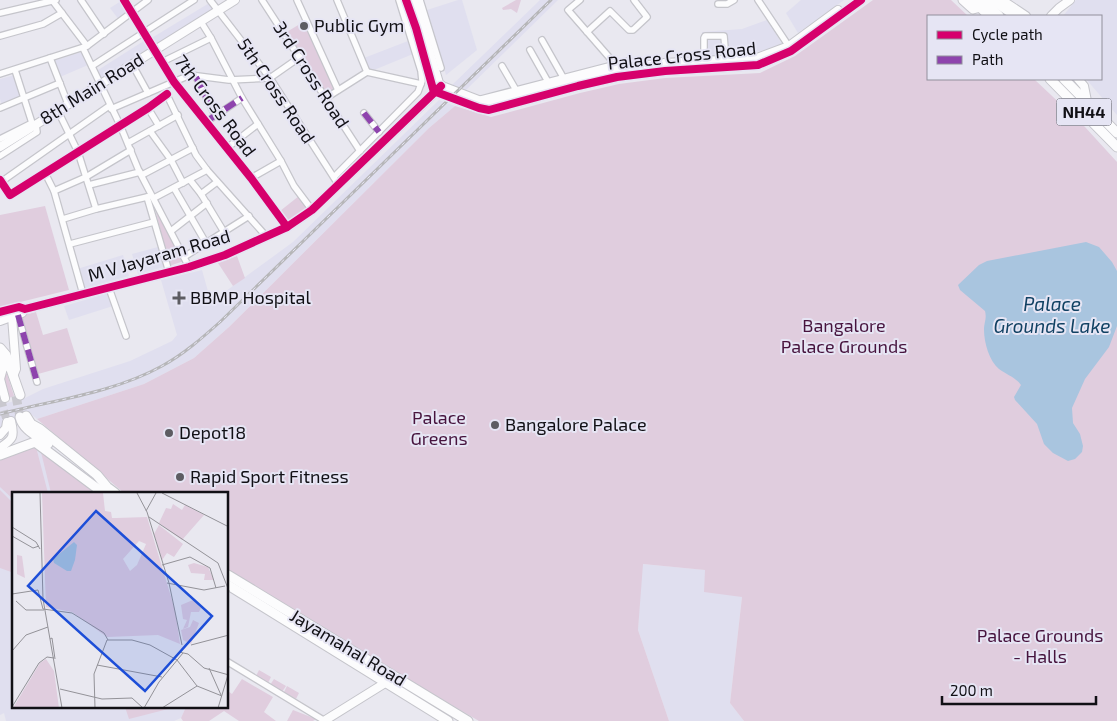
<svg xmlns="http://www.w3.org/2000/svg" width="1117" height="721" font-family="'Exo 2',sans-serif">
<rect width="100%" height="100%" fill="#e9e8f0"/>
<g fill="#e0dfef">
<path d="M458,0H462L477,50L446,75L427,10Z"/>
<path d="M540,0H558L466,90L452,85Z"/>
<path d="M801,0H844L798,33L786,13Z"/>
<path d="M1076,0H1117V115L1086,79H1101V16H1063Z"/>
<path d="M121,1L128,12L119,20L110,8Z"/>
<path d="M211,2L216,8L154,45L150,39Z"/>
<path d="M767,20L782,44L765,50L743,55L701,58L702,32L742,29Z"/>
<path d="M147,39L152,46L99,81L95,72Z"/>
<path d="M408,41L413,54L369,72L364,58Z"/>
<path d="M82,52L88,65L60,77L53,61Z"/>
<path d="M15,75L22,98L2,106L0,99V79Z"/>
<path d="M439,100L455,106L429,128L229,327L194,358L144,384L37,419L31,414L3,422L0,431V405L25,398L43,389L130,361L172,341L177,335L161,280L202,270L211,302L293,242Z"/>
<path d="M158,247L164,267L138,274L132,254Z"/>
<path d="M123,255L129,276L82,289L77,269Z"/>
<path d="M109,293L113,306L69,320L64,306Z"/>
<path d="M33,446L41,447L100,493H14V707H186L181,718L174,721H6L4,713L0,715V459Z"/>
<path d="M642,564L706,570L742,597L730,703L744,721H669L638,630Z"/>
</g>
<g fill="#e0cdde">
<path d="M516,0H521L517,13L511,9L503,10L502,8Z"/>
<path d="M873,0H951L968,16H928V79H1034L1085,127L1117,162V721H744L730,703L742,597L704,592L705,570L643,564L638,630L669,721H479L228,574V493H124L37,419L144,384L194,358L229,327L429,128L455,106L491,117L580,93L619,84L665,78L760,73L795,56Z"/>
<path d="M305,21L337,89L326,97L285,33Z"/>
<path d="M299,196L308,209L289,223L280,211Z"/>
<path d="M154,204L184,261L169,266Z"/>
<path d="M45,206L69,290L0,307V215Z"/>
<path d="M237,256L245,278L233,286L218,263Z"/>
<path d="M36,312L43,335L67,328L78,363L38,374L20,316Z"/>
<path d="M5,374H7L14,396L9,398L4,377Z"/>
<path d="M36,447L48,493H14V500L0,487V460Z"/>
<path d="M40,448L98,493H51Z"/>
<path d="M0,490L14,504V573L0,568Z"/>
<path d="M259,670L271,677L268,683L256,676Z"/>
<path d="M242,679L273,697L264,712L276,721H239L224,711L209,721H183L181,718L186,707H228V691L232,694Z"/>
<path d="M274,679L286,686L282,692L270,685Z"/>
<path d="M287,686L299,693L296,699L284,692Z"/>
<path d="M125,707H176L129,719Z"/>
<path d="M293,710L316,719L313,721H287Z"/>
</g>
<path fill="#a9c5df" d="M1086,242L1099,247L1112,262L1117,271V326L1109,347L1085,379L1072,408L1073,423L1080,434L1083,446L1082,452L1075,459L1068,461L1053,453L1044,444L1037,424L1015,400L1014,397L1021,385C1015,377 1007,375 999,369C989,361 984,342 984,330C984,322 987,319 985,311L960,290L958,285L979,265L987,261Z"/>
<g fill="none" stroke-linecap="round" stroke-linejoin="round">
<path stroke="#c9c8cf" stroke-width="8" stroke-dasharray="8 4" stroke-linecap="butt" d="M1,399L7,422"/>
<path stroke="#c9c8cf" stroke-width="9" stroke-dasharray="9 4.5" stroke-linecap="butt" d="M16,396L20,417"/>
<g stroke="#c5c5cb" stroke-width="8">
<g id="street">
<path d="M52,0L87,46"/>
<path d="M81,0L104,34"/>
<path d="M124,0L174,82L251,178L287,227"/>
<path d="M210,0L270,78L338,184"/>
<path d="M262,0L360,151"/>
<path d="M297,0L338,90"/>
<path d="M337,0L367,72"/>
<path d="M420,0L441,68"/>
<path d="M580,0L568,10L615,64"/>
<path d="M758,0L790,48"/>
<path d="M718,4H727L734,0"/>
<path d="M0,13L56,0"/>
<path d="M201,22L211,38L242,98L281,161L294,186L312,210"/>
<path d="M587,32L610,11L629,30H633L647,17L634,0"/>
<path d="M0,36L43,24L62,13"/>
<path d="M542,40L563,77"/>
<path d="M83,48L120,125L139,171L189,267"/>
<path d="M530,50L547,80"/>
<path d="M50,58L68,104"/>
<path d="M704,61V38L705,36H724L726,60"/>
<path d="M162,62L211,38"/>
<path d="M132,64L148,93"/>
<path d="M92,66L194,0"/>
<path d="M502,66L516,90"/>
<path d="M15,70L33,126"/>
<path d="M0,74L87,46L148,0"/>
<path d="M196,77L215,115"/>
<path d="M166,93L196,155L207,170L266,236"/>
<path d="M326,98L367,72L421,84"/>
<path d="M481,99L628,61L645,64"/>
<path d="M0,108L60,83"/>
<path d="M148,108L159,126"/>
<path d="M111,109L190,75L229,80L270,78L300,57"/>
<path d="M58,111L78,152L96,209"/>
<path d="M364,113L379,132"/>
<path d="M206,122L242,98"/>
<path d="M150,131L171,160L183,183"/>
<path d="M0,139L32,123"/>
<path d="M128,143L178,115"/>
<path d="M227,148L258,124"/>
<path d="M0,156L37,132L36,125"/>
<path d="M45,173L54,191L83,294"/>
<path d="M142,175L193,148"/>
<path d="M334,177L418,92L422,81L421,71L399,0"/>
<path d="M251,178L281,161"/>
<path d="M0,180L10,195L148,108L167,94"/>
<path d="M190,180L201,194"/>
<path d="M1,182L109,106"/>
<path d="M217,182L201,194L224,232"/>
<path d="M89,185L140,172"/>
<path d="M174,188L206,243"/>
<path d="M54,191L86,177L131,150"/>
<path d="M150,196L147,197L169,272"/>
<path d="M154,198L207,170"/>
<path d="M63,219L96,209L147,197"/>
<path d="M171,231L207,203"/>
<path d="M70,244L154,222"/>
<path d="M184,257L249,216"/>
<path d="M109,288L126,336"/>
<path d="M18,315L37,382"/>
<path d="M228,662L325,721"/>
</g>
</g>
<g stroke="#c5c5cb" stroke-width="10">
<g id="secondary">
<path d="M406,0L416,28L433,89L436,92L479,108L489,110L578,86L617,77L665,71L758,65L791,51L861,0"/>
<path d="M414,0L439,83L442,86"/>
<path d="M991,0L1015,16"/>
<path d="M1002,0L1026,16"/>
<path d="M1051,16L1059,8L1070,0"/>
<path d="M1078,79L1084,86L1087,101"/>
<path d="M442,86L481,101L489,102L615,69L664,63L757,58L789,46L838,10"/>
<path d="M0,147L235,0"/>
<path d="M0,312L19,307L25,309L189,267L225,255L287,227L312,210L442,86"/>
<path d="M12,317L16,369L14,374"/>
<path d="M0,321L22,313L25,309"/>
<path d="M3,368L0,379L5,398"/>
<path d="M0,435L6,428L7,422"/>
<path d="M0,448C13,439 15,437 11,421"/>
<path d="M324,721L385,683L392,676"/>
</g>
</g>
<g stroke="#c5c5cb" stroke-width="11">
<g id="primary">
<path d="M963,0L973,9L981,7"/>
<path d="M973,0L989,16"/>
<path d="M983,0L999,16"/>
<path d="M1050,79L1117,147"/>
<path d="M1064,79L1117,133"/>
<path d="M0,348L6,355L20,395"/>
<path d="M0,355L3,368"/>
<path d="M26,416L31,424L40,429L97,475L107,487L115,493"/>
<path d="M20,417C23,430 38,436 48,444"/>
<path d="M0,455L35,442L102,492"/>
<path d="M228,575L468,721"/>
<path d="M228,585L448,721"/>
</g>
</g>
<use href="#street" stroke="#fcfcfd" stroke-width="5.5"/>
<use href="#secondary" stroke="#fcfcfd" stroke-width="8"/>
<use href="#primary" stroke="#fcfcfd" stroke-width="9"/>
<g stroke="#b6b6b8" stroke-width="3">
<path id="rail" d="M0,414C54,400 113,393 162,366C184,354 202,338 220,322L551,0"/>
</g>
<use href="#rail" stroke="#e6e5f4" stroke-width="1" stroke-dasharray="4" stroke-linecap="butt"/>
<g stroke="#8e44ad" stroke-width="6" stroke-dasharray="12 6" stroke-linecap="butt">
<path d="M196,77L215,115"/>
<path d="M364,113L379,132"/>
<path d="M210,119L242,98"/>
<path d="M18,315L37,382"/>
</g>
<g stroke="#e6e5f4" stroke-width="11">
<g id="cycleway">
<path d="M124,0L174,82L251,178L287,227"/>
<path d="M406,0L416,28L433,89L436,92L479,108L489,110L578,86L617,77L665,71L758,65L791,51L861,0"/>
<path d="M0,180L10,195L148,108L167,94"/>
<path d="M0,312L19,307L25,309L189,267L225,255L287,227L312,210L441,86"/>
</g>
</g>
<use href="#cycleway" stroke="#d6006c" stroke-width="8"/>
</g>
<g fill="#5d5c62" stroke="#e6e5f4" stroke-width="2">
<circle cx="304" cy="26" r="5"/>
<path d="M176.5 290.5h5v5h5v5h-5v5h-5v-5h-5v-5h5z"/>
<circle cx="495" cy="425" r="5"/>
<circle cx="169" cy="433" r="5"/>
<circle cx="180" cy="477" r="5"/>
</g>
<g text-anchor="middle" stroke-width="4" stroke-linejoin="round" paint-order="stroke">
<rect fill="#e6e5f4" stroke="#515058" stroke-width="1" x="1056.5" y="98.5" width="55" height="27" rx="4"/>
<g font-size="16" font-weight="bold" fill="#111015">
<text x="1084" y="118">NH44</text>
</g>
<g font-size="18" fill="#111015" stroke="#e6e5f4" text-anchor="start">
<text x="314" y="32">Public Gym</text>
<text x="190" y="304">BBMP Hospital</text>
<text x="505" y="431">Bangalore Palace</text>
<text x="179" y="439">Depot18</text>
<text x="190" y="483">Rapid Sport Fitness</text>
</g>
<g font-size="18" fill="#111015" stroke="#e6e5f4">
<text transform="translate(682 56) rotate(-6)" y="6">Palace Cross Road</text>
<text transform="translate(311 75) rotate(57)" y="6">3rd Cross Road</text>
<text transform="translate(92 89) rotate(-32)" y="6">8th Main Road</text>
<text transform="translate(276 91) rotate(56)" y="6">5th Cross Road</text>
<text transform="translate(215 106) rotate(53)" y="6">7th Cross Road</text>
<text transform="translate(159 256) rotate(-16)" y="6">M V Jayaram Road</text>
<text transform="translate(348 648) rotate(31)" y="6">Jayamahal Road</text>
</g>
<g font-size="18" fill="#47143e" stroke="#e6e5f4">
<text x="844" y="332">Bangalore<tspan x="844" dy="21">Palace Grounds</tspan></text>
<text x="439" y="424">Palace<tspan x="439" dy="21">Greens</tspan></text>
<text x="1040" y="642">Palace Grounds<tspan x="1040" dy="21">- Halls</tspan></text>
</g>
<g font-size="19" font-style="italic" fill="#114163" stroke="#e6e5f4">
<text x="1052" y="311">Palace<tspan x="1052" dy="22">Grounds Lake</tspan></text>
</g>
</g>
<g transform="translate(12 492)">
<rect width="216" height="216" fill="#e9e8f0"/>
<path d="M30,1H111H91L93,19L99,20L100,26H104L135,25L163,118L168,152L146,143L95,145L60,120L34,115ZM127,49L134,52L125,73L118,79L111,67ZM161,12L170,18L173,13L192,23L170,48L147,31L154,16L159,17ZM147,33L171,52L162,65L155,61L150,68L142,42ZM5,63L10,64L13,86L5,82ZM182,71L196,75L202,88H192L193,82L179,81L176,73ZM181,108L189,116L187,120H179L176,135L171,137L175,128L171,127L169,113ZM181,128L187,131L179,152L171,148L169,138L178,135ZM34,167L42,179L47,216H1L28,171Z" fill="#e0cdde" fill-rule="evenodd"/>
<path d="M62,50L65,53L63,68L59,79H55L42,71L41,67Z" fill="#a9c5df"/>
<path fill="none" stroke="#939298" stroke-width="1" d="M28,1L31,107L50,216M125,1L135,20L157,91L170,153M150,1L217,35M134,19L144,1M137,25L206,71L217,99M0,35L24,50L28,57M0,44L21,56L27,54M150,73L178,65L198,76L204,96M155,91L192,98L213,94M0,102L26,98L31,117L60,121L92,141L96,148M4,109L14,118H32M38,147L40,146L43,167M95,148H120L138,153L165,168L185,194L210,204M179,153L217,143M0,159L14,143L36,135M167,160L176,162L192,176L217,183M85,173L150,185M197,176L209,203M48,197L90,207L120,206L131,216M0,215L27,171L35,165L42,166M83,216L82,182L95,148M132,216L147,190L171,161M150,216L185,194M206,216L216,183"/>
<path fill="#1d4ed8" fill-opacity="0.15" stroke="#1d4ed8" stroke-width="2.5" d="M84,19L200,124L133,199L16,94Z"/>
<rect width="216" height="216" fill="none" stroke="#111015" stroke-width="2.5"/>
</g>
<rect x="927" y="15" width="175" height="65" fill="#e6e5f4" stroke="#91909b"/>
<rect x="937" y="31" width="25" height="8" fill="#d6006c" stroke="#91909b"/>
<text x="972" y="40" font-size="15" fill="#111015">Cycle path</text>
<rect x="937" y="56" width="25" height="8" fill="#8e44ad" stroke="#91909b"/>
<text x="972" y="65" font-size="15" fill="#111015">Path</text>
<path d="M942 696v8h154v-8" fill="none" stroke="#111015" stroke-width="2.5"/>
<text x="950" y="696" font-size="15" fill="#111015" stroke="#e6e5f4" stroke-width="4" paint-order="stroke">200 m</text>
</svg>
